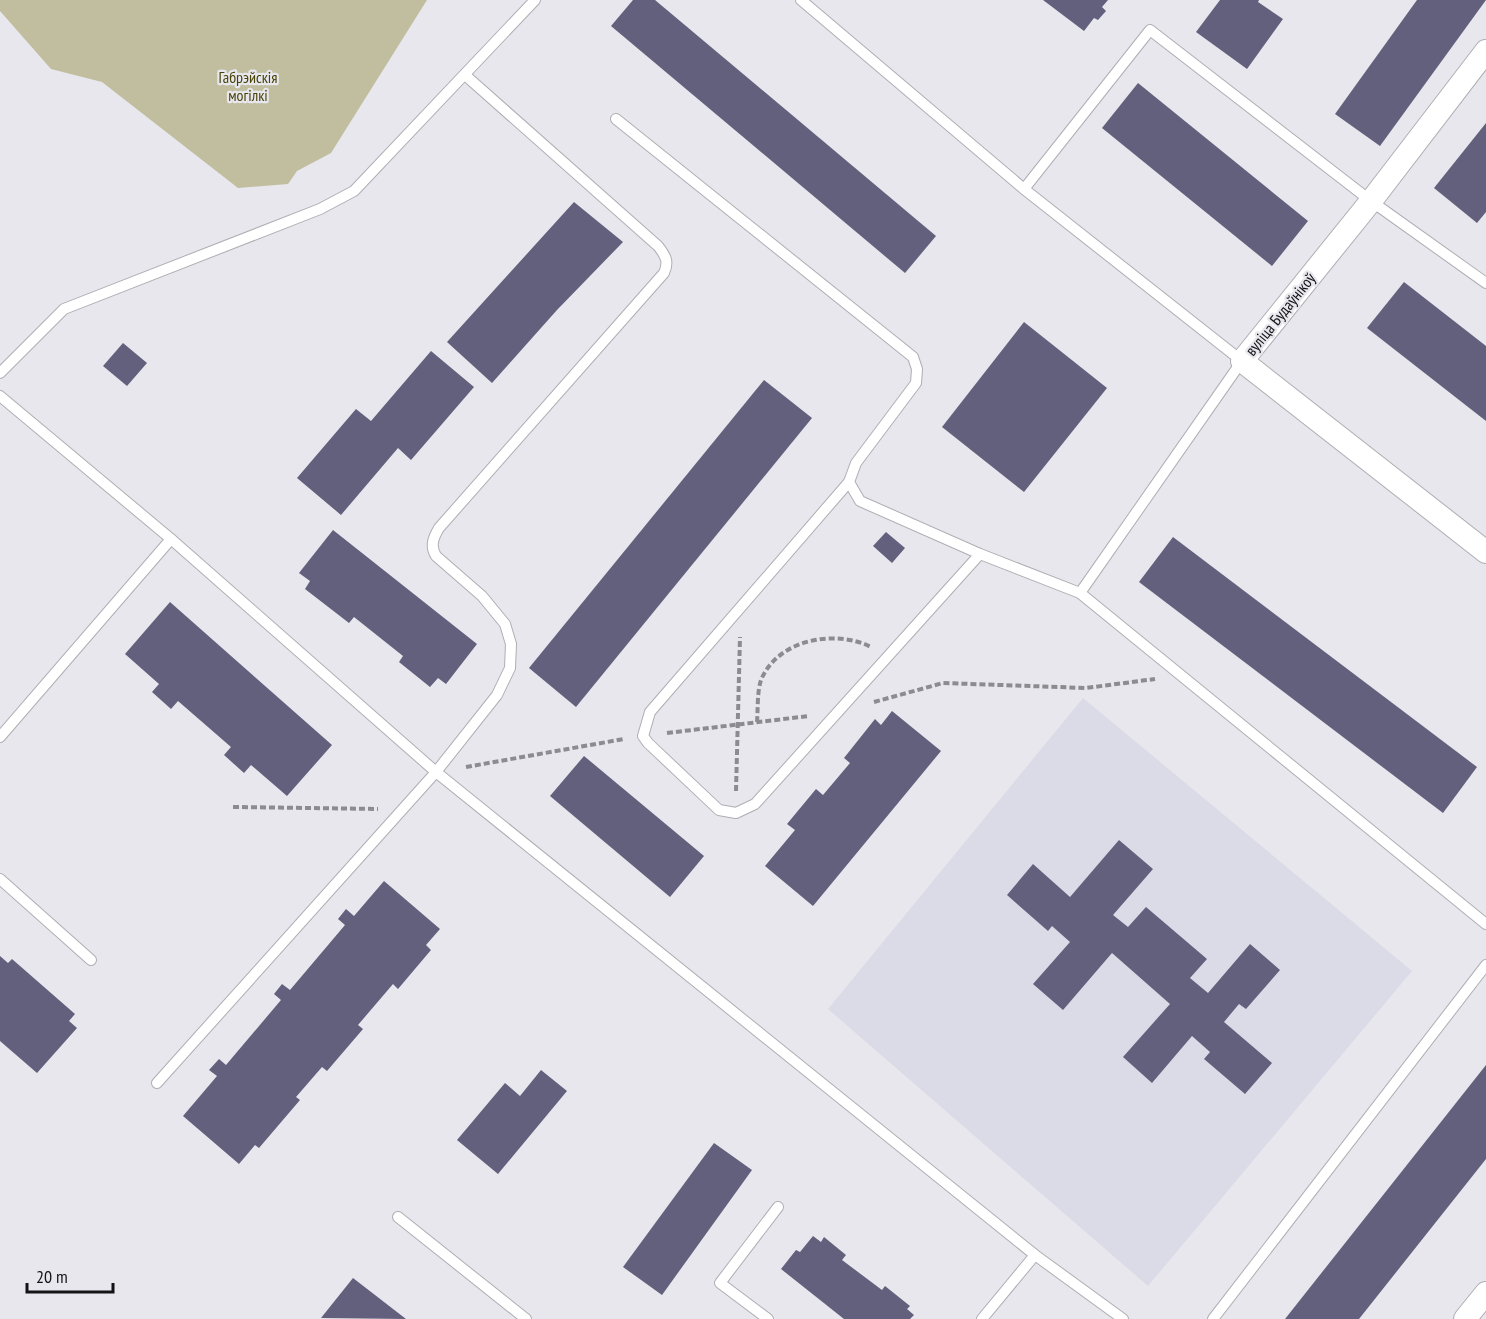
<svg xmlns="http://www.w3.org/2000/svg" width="1486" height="1319" font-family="'PT Sans Narrow',sans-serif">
<rect width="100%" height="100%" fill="#e7e7ed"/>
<path fill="#dbdae7" d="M1083,698L1412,971L1148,1286L828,1009Z"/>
<path fill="#c1bea0" d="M0,0H427L331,153L297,171L288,184L238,188L102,82L51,69L0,11Z"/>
<g fill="#62607c">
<path d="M633,0H655L936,236L905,273L611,26Z"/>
<path d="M1043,0H1108L1102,7L1106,11L1098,20L1094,18L1084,31Z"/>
<path d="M1220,0H1259L1258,2L1283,19L1247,69L1196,32Z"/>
<path d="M1417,0H1486L1380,146L1335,114Z"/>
<path d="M1138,83L1308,221L1272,266L1102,128Z"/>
<path d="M1486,123V212L1477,223L1434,188Z"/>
<path d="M574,202L623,242L557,310L492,383L447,342Z"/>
<path d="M1404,282L1486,346V421L1367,328Z"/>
<path d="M1024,322L1107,388L1024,492L942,427Z"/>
<path d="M123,343L147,363L127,386L103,366Z"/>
<path d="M431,351L474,387L411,460L398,448L341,515L297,478L356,409L371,421Z"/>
<path d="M764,380L812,418L576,707L529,668Z"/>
<path d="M333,530L477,644L446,684L438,678L430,687L399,662L403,656L354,617L349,623L305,589L310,581L299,573Z"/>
<path d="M886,532L905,548L892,563L873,546Z"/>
<path d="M1173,537L1477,767L1443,813L1139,582Z"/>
<path d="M170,602L332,745L287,796L251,765L244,773L224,755L231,747L178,701L171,709L152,692L159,684L125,654Z"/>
<path d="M892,711L941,751L813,906L765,866L795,830L787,824L816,789L823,795L850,763L844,758L875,719L881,725Z"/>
<path d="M584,756L704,856L670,897L550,796Z"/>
<path d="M1119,840L1153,869L1113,915L1128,927L1146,907L1207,959L1190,978L1208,993L1250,944L1280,970L1246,1009L1239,1004L1224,1022L1272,1063L1245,1094L1204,1059L1210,1052L1192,1036L1152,1083L1123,1057L1170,1004L1112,953L1063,1010L1033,984L1070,942L1052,926L1048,931L1007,895L1033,864L1070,897Z"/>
<path d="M384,881L440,929L426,945L431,950L398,989L393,984L358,1025L363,1029L327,1071L322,1067L296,1097L300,1100L259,1148L255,1145L239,1164L183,1116L217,1076L209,1070L219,1059L226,1065L281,1000L274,994L282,984L290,990L345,925L338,919L346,909L354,916Z"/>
<path d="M0,956L8,963L12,959L75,1014L69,1021L77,1028L37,1073L0,1041Z"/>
<path d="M1486,1065V1159L1359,1319H1285Z"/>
<path d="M541,1070L567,1091L498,1174L457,1140L505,1083L520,1096Z"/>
<path d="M714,1143L752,1170L662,1295L623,1267Z"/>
<path d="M813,1236L821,1242L824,1237L846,1255L842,1260L882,1290L885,1286L910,1306L907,1309L914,1315L910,1319H844L781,1269L796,1250L800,1252Z"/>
<path d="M353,1278L406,1319L321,1318Z"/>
</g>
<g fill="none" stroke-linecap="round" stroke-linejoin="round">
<g stroke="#aeaeb3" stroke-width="12">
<g id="lane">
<path d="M801,0L1024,189L1242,361L1080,593"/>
<path d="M616,119L913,357L917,369L916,383L856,463L849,482L860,501L980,554L1080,593L1486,924"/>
<path d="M1024,189L1150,30L1371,201L1486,283"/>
<path d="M0,373L64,309L320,209L354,191L535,0"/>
<path d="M0,396L171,539L436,772L1035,1255L1123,1319"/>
<path d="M849,482L650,712L643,736L648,743L719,810L736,813L755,804L980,554"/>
<path d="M0,737L171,539"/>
<path d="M0,879L91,960"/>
<path d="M157,1083L436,772L497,695L510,668L511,644L505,624L482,596L436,556C430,546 433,538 439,528L664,273C669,262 666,256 658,246L465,75"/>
<path d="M398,1217L526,1319"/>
<path d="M768,1319L720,1283L778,1207"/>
<path d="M982,1319L1035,1255"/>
<path d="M1213,1319L1486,965"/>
</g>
</g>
<g stroke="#aeaeb3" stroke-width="24">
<g id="street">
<path d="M1486,51L1371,201L1242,361L1486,552"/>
<path d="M1465,1319L1486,1293"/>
</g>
</g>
<g stroke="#8c8c90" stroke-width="4" stroke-dasharray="6 3" stroke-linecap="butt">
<path d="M874,702L943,683L1086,688L1155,679"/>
<path d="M757,722C758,710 757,692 761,680C778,639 835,629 871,647"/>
<path d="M667,733L809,716"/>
<path d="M466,767L624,739"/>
<path d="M736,791L740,637"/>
<path d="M233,807L378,809"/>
</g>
<use href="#lane" stroke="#fff" stroke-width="10"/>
<use href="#street" stroke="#fff" stroke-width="22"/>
</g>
<g text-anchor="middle" stroke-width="4.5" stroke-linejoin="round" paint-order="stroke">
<g font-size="16" fill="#484308" stroke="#e7e7ed">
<text x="248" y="83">Габрэйскія<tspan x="248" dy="18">могілкі</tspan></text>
</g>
<g font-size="16" fill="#141416" stroke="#e7e7ed">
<text transform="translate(1280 314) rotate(-51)" y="6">вуліца Будаўнікоў</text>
</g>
</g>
<path d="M27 1283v9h86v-9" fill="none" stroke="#141416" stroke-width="3"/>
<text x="36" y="1283" font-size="18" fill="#141416" stroke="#e7e7ed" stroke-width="4.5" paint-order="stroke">20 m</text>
</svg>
